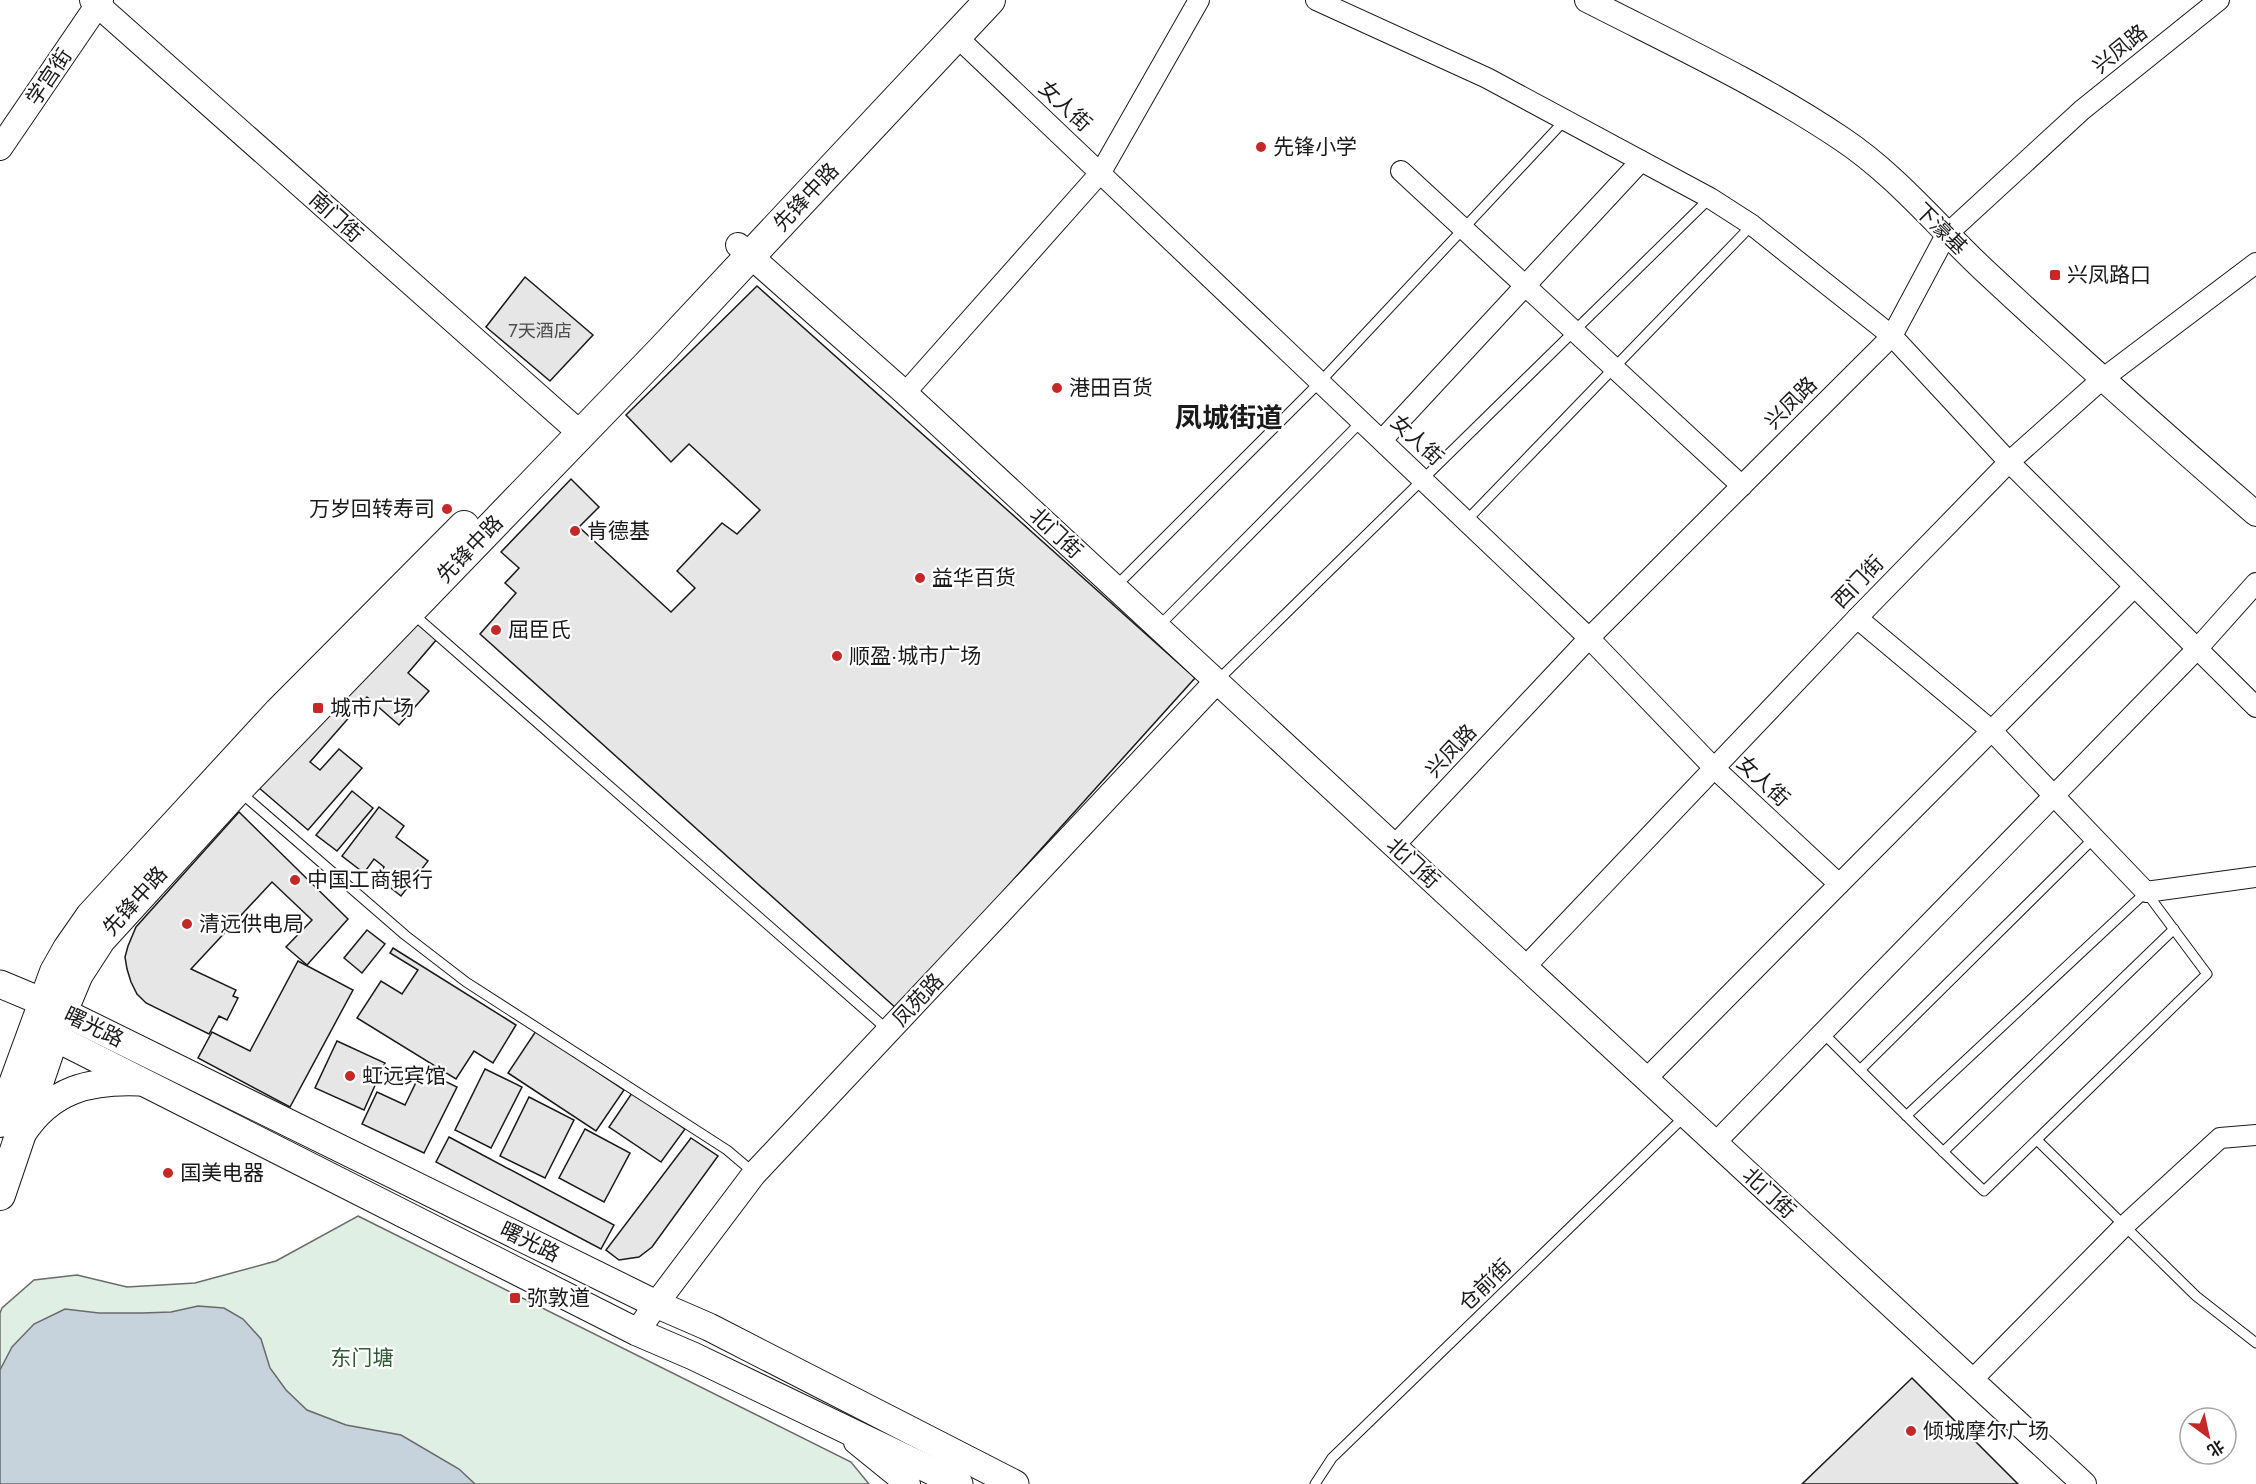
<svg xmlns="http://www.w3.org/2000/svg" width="2256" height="1484" font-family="Jost,'Noto Sans SC',sans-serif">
<rect width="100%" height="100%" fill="#fff"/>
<path fill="#e0efe3" stroke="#6a6a6a" stroke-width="1.5" d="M358,1216L851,1462L869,1484H0V1313L2,1308L34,1280L77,1275L127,1287L195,1283L276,1261Z"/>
<path fill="#c6d2dc" stroke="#6a6a6a" stroke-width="1.5" d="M198,1306L224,1308L243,1319L261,1339L270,1368L286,1390L307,1410L346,1425L401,1435L459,1469L475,1484H0V1370L12,1347L34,1324L65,1309L99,1313H142L171,1312Z"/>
<g fill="#e6e6e6" stroke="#1a1a1a" stroke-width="1.5">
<path d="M525,277L593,335L550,381L486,327Z"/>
<path d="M757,286L1195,678L897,1009L480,634L516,593L505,583L519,568L501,552L571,479L599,507L579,527L671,612L695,588L677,571L722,523L737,534L760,510L689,444L671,462L626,415Z"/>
<path d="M409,615L437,639L408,673L429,691L399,725L367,697L310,762L320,770L339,749L362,768L308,830L258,787Z"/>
<path d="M352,791L373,808L337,851L316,835Z"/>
<path d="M379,807L404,826L396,837L428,861L401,896L377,877L384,867L374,859L364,873L342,856Z"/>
<path d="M239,812L348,919L307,965L286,947L312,920L272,882L191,969L236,990L233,996L238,998L227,1020L219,1016L209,1034L146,1003L137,994L131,982L127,969L125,957L128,946L136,927Z"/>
<path d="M367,930L385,944L362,973L344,958Z"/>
<path d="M393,948L516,1025L493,1063L474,1051L456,1079L357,1018L381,981L402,994L418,970L390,953Z"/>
<path d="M298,961L353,990L290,1107L198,1058L212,1032L250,1051Z"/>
<path d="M536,1031L624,1090L596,1131L508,1073Z"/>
<path d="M337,1041L385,1063L364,1110L315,1088Z"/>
<path d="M485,1069L522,1087L491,1148L455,1130Z"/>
<path d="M422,1070L457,1087L424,1153L362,1124L377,1092L405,1105Z"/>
<path d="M632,1093L685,1129L661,1162L609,1127Z"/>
<path d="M529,1097L574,1120L545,1178L500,1156Z"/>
<path d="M585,1129L630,1153L604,1202L559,1178Z"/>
<path d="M449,1137L614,1225L601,1249L436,1162Z"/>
<path d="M691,1138L718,1156L652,1247L639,1257L619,1260L606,1250Z"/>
<path d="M1912,1378L2018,1484H1802Z"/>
</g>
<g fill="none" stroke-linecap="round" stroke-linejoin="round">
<g stroke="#1a1a1a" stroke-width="11">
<g id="service">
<path d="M1467,520L1752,225"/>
<path d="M1115,587L1321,381L1565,120"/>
<path d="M412,613L889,1031"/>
<path d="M1158,627L1362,421"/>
<path d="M1218,680L1710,198"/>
<path d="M240,792L405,935L466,982L727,1150L753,1172"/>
<path d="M1822,1032C1876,1086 1929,1139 1984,1191L2207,974L2146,892L1906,1116"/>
<path d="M1860,1070L2094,838"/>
<path d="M2037,1140L2196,1296L2256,1343"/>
<path d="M1943,1152L2174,929"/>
<path d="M1315,1484L1332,1458L1685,1116"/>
</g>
</g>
<g stroke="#1a1a1a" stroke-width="22">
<g id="minor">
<path d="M1316,0L1487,78L1710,198L1752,225L1892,336L2009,462L2256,707"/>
<path d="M957,37L1589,638L1714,768L1839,884"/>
<path d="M1401,171L1742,486"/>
<path d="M905,393L1101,172L1199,0"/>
<path d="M1382,440L1641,161"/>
<path d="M1857,618L1992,731L2146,892L2256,877"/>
<path d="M1394,846L1589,638L1892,336L1946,235L2082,110L2219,0"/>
<path d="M1525,967L1857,618L2009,462L2101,380L2256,263"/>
<path d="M1646,1079L2134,587"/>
<path d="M1715,1143L2197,649L2256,583"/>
<path d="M1972,1380L2124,1226L2220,1138L2256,1135"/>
</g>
</g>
<g stroke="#1a1a1a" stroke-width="26">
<g id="tertiary">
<path d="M92,0L580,433"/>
<path d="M1587,0C1673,44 1762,85 1842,139C1896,175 1938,227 1985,271C2074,354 2165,435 2256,514"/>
<path d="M0,148L101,0"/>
<path d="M738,245L905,393L2084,1484"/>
<path d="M637,1332L656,1304L754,1174L1217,681"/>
<path d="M856,1442L908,1484"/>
</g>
</g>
<g stroke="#1a1a1a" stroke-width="29">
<g id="secondary">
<path d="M0,984L43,1002L656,1304L709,1327L1015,1484"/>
<path d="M47,1015L54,1037L637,1332L693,1356L959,1484"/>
<path d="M22,1134C51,1089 90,1080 140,1082"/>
</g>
</g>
<g stroke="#1a1a1a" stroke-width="32">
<g id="primary">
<path d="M0,1122L55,972L68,949L91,916L279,712L464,526"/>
<path d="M0,1195L62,1012L78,974L100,940L237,790L662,350L990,0"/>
</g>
</g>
<use href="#service" stroke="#fff" stroke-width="9"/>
<use href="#minor" stroke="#fff" stroke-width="20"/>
<use href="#tertiary" stroke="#fff" stroke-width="24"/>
<use href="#secondary" stroke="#fff" stroke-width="27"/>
<use href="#primary" stroke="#fff" stroke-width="30"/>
</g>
<g fill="#c62828" stroke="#fff" stroke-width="2">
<circle cx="1261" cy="147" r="6"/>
<rect x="2049" y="269" width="12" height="12" rx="3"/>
<circle cx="1057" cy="388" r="6"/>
<circle cx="447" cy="509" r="6"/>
<circle cx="575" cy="531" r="6"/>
<circle cx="920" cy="578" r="6"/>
<circle cx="496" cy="630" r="6"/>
<circle cx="837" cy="656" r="6"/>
<rect x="312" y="702" width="12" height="12" rx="3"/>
<circle cx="295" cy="880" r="6"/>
<circle cx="187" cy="924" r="6"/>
<circle cx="350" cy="1076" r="6"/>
<circle cx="168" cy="1173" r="6"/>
<rect x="509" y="1292" width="12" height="12" rx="3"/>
<circle cx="1911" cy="1431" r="6"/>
</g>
<g text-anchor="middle" stroke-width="4.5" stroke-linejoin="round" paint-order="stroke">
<g font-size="18" fill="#4d4d4d">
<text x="540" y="337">7天酒店</text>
</g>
<g font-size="21" fill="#1a1a1a" stroke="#fff">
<text transform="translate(2120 49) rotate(-39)" y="7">兴凤路</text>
<text transform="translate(49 77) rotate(-56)" y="7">学宫街</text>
<text transform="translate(1065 106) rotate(43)" y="7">女人街</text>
<text transform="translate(806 197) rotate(-47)" y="7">先锋中路</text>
<text transform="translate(336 217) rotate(42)" y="7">南门街</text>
<text transform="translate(1941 229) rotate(45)" y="7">下濠基</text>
<text transform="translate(1791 403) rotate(-45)" y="7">兴凤路</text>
<text transform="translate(1417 440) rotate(43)" y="7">女人街</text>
<text transform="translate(1056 533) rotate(43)" y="7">北门街</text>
<text transform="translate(470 549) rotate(-46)" y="7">先锋中路</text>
<text transform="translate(1858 582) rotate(-46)" y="7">西门街</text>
<text transform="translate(1451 751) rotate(-47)" y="7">兴凤路</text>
<text transform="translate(1763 781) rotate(43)" y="7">女人街</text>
<text transform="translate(1413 863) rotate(43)" y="7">北门街</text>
<text transform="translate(135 901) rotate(-48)" y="7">先锋中路</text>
<text transform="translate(918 1000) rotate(-47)" y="7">凤苑路</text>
<text transform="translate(94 1027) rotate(26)" y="7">曙光路</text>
<text transform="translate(1769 1193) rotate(43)" y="7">北门街</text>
<text transform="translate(530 1242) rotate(26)" y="7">曙光路</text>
<text transform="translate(1485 1285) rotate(-44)" y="7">仓前街</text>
</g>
<g font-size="21" fill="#1a1a1a" stroke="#fff" text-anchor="start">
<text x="1273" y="154">先锋小学</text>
<text x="2067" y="282">兴凤路口</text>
<text x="1069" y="395">港田百货</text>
<text x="435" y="516" text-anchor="end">万岁回转寿司</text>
<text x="587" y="538">肯德基</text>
<text x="932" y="585">益华百货</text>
<text x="508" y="637">屈臣氏</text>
<text x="849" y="663">顺盈·城市广场</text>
<text x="330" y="715">城市广场</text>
<text x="307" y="887">中国工商银行</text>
<text x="199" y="931">清远供电局</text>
<text x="362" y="1083">虹远宾馆</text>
<text x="180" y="1180">国美电器</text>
<text x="527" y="1305">弥敦道</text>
<text x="1923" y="1438">倾城摩尔广场</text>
</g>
<g font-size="21" fill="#2b5a34" stroke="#fff">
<text x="362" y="1365">东门塘</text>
</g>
<g font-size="27" font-weight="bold" fill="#1a1a1a" stroke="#fff">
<text x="1229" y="427">凤城街道</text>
</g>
</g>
<g transform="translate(2208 1436) rotate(147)"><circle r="28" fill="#ffffff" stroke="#a3a3a3" stroke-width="1.5"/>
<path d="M0-4.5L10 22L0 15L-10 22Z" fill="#c62828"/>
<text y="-9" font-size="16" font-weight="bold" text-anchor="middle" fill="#1a1a1a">北</text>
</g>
</svg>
